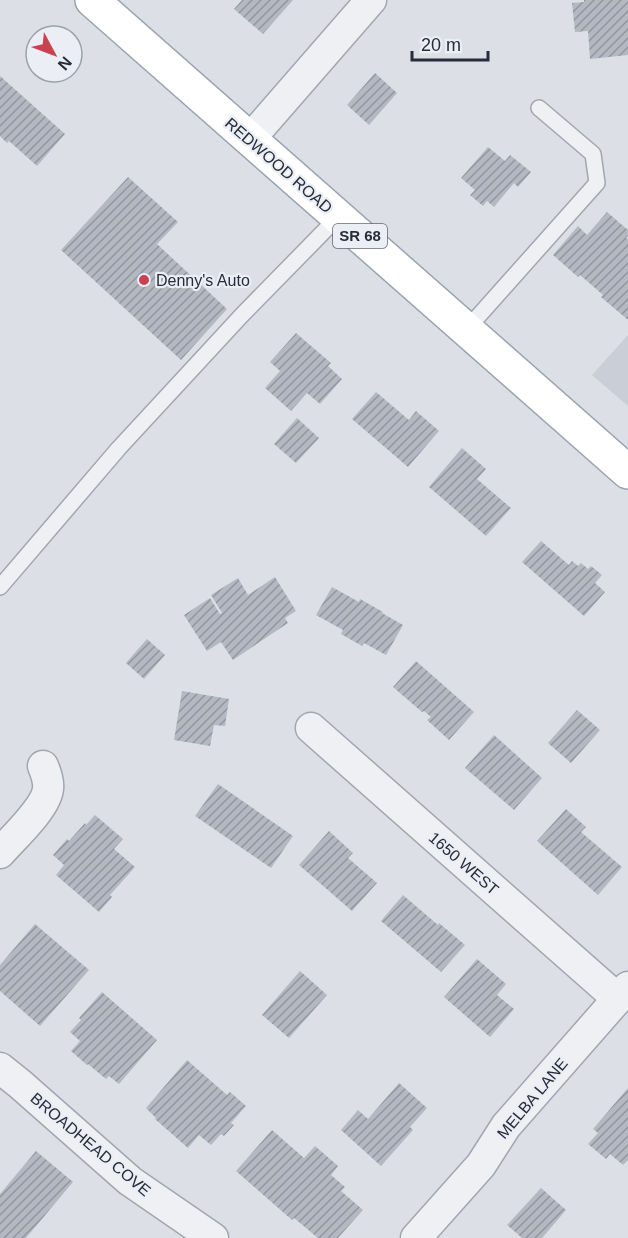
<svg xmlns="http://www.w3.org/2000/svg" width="628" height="1238" font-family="Helvetica,sans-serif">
<defs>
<pattern id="building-hatch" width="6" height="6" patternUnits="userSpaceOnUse" patternTransform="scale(1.5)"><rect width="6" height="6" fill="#b3b8c2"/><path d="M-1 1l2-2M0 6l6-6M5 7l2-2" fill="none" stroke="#91969f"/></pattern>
</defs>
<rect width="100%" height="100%" fill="#dcdfe6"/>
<path fill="#caced7" d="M628,335V406L592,375Z"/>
<g fill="url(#building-hatch)">
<path d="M242,0H293L263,34L234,9Z"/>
<path d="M584,0H628V55L590,59L588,31L575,32L572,3L584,2Z"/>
<path d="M375,73L397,93L369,125L347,105Z"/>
<path d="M0,76L65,134L37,166L9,141L7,143L0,136Z"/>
<path d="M488,147L505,161L510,155L531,172L518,187L514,183L494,207L487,201L483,206L470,195L475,190L461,178Z"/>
<path d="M128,177L178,222L157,244L227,309L181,360L61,250Z"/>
<path d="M607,212L628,230V236L626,238L628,239V320L601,297L603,295L580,275L578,277L553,255L578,226L587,235Z"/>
<path d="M296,333L331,363L328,366L342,379L320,404L307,393L291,411L265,388L280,371L270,362Z"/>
<path d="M376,392L409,420L416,411L439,431L408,467L352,419Z"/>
<path d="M297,418L319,438L296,463L274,444Z"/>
<path d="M462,448L486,469L477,479L511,508L486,536L429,487Z"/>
<path d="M541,541L569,565L572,561L578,566L581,563L588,569L591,566L602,575L595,583L605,592L584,616L522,562Z"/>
<path d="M275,577L296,611L285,618L288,623L233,660L221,642L207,651L184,615L210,598L220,614L222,613L211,595L238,578L248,595Z"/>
<path d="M332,587L359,602L360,599L383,612L382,613L403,625L386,655L364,643L362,646L341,634L343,630L316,615Z"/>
<path d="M147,639L165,655L144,679L126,663Z"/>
<path d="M416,661L474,712L449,740L427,720L431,717L424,711L422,712L393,687Z"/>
<path d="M182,691L229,699L225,726L214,725L210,746L174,740Z"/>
<path d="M577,710L600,730L571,763L548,743Z"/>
<path d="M494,735L542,778L514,810L465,768Z"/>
<path d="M218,784L293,836L271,868L195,816Z"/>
<path d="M566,809L586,827L581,832L622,867L598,895L537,841Z"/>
<path d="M95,815L123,839L114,849L135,867L110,895L112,897L99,912L56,875L64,865L53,855L67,839L69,841L85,823L86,825Z"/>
<path d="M329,831L353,853L348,858L377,883L352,911L299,865Z"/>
<path d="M403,895L438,925L439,923L465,945L441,972L381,921Z"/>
<path d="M35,924L89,970L40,1026L0,991V965Z"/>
<path d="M477,959L506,984L497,995L514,1009L490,1037L444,997Z"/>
<path d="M300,971L327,995L289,1038L262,1015Z"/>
<path d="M102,992L157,1040L119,1084L109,1076L106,1079L88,1064L87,1065L71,1051L80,1041L70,1032L81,1020L79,1018Z"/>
<path d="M187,1060L227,1095L230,1092L246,1106L231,1123L234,1125L224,1136L221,1134L211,1145L199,1135L188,1148L155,1119L156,1118L146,1108Z"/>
<path d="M399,1083L427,1108L410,1127L413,1130L381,1166L341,1130L358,1110L368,1119Z"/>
<path d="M628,1088V1160L623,1165L610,1154L606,1159L588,1144L598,1133L593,1129Z"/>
<path d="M272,1130L304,1158L315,1146L338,1166L331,1175L345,1187L341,1191L363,1210L338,1238H318L294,1218L292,1220L236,1171Z"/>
<path d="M36,1151L73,1182L26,1238H0V1194Z"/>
<path d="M541,1188L566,1210L542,1238H522L507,1225Z"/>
</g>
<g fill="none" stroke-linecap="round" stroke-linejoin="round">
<g stroke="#a2a6af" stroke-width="18">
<g id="lane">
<path d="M466,330L597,183L593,154L539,108"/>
<path d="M0,587L119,448L242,315L338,217"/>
</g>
</g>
<g stroke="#a2a6af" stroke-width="33">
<g id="street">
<path d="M250,139L371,0"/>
<path d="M311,728L618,999"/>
<path d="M0,853C13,838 46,808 48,789C49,781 46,773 43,766"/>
<path d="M0,1068L20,1084L130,1181L213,1238"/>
<path d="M416,1238L481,1165L506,1126L628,987"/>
</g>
</g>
<g stroke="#9ba3b1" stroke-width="36">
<path id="primary" d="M92,0L628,472"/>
</g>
<use href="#lane" stroke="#eef0f4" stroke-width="15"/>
<use href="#street" stroke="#eef0f4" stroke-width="30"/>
<use href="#primary" stroke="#fff" stroke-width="33"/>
</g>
<circle fill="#ca4251" stroke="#ebeef4" stroke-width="2" cx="144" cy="280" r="6"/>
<g text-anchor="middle" stroke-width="4.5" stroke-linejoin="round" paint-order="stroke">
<rect fill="#ebeef4" stroke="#616772" stroke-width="1.5" x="333" y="224" width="54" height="24" rx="4.5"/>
<g font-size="15" font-weight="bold" fill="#262d3b">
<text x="360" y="241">SR 68</text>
</g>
<g font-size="16" fill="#262d3b" stroke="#ebeef4">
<text transform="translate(279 165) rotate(41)" y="6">REDWOOD ROAD</text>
<text transform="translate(464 863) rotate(41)" y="6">1650 WEST</text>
<text transform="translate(532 1098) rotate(-50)" y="6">MELBA LANE</text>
<text transform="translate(91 1144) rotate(40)" y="6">BROADHEAD COVE</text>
</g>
<g font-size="16" fill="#262d3b" stroke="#ebeef4" text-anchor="start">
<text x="156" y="286">Denny's Auto</text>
</g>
</g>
<g transform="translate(54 54) rotate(131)"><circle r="28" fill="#ebeef4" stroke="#9ca1aa" stroke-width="1.5"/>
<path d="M0-4.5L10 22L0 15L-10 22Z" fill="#ca4251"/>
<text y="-9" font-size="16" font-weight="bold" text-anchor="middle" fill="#262d3b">N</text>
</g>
<path d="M412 51v9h76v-9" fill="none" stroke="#262d3b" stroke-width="3"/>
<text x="421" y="51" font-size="18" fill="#262d3b" stroke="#ebeef4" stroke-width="4.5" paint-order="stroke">20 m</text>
</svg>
